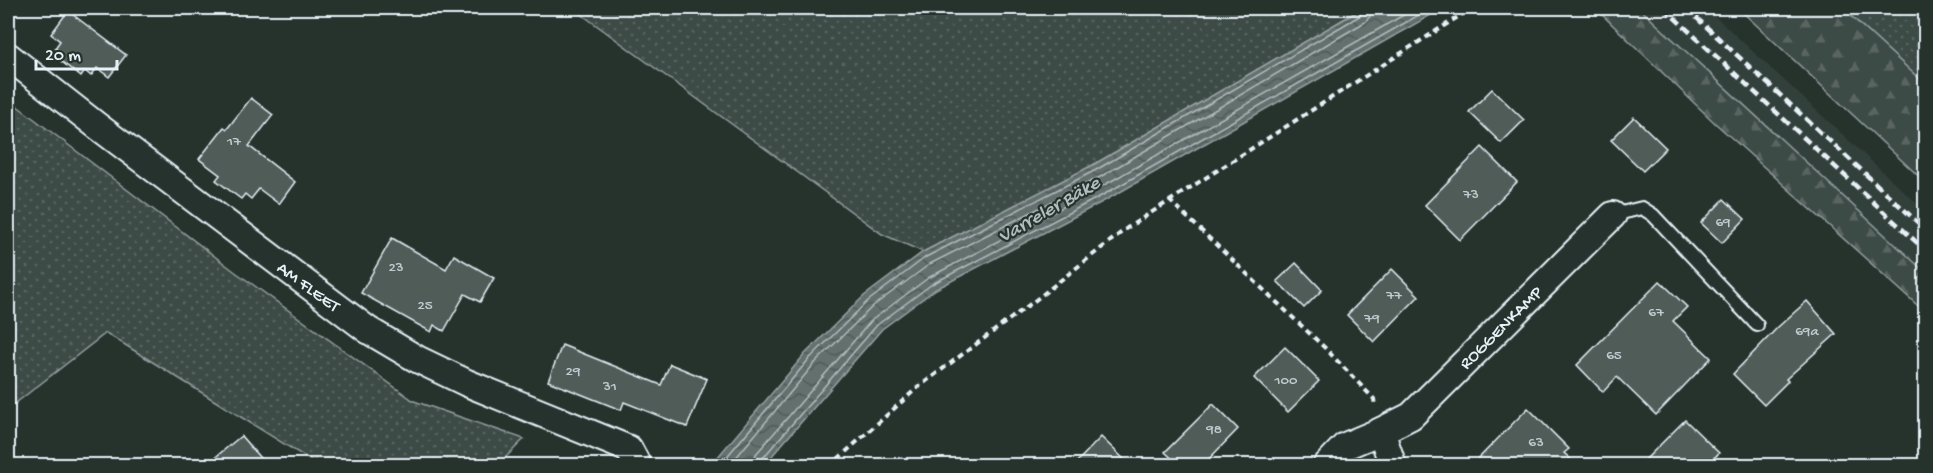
<svg xmlns="http://www.w3.org/2000/svg" width="1933" height="473" font-family="'Gochi Hand',sans-serif">
<defs>
<pattern id="green-dots" width="8" height="8" patternUnits="userSpaceOnUse" patternTransform="scale(1.5)"><rect width="8" height="8" fill="#3e4b47"/><path d="M2 2h.1M6 6h.1" fill="none" stroke="#5a6562" stroke-width="1.8" stroke-linecap="round"/></pattern>
<pattern id="forest-firs" width="22" height="20" patternUnits="userSpaceOnUse" patternTransform="scale(1.5)"><rect width="22" height="20" fill="#3e4b47"/><path d="M5 1l3.5 6h-7zM16 11l3.5 6h-7z" fill="#5a6562"/></pattern>
<pattern id="water-waves" width="16" height="10" patternUnits="userSpaceOnUse" patternTransform="scale(1.5)"><rect width="16" height="10" fill="#636f6d"/><path d="M0 5q4-4 8 0t8 0" fill="none" stroke="#535a5a"/></pattern>
</defs>
<rect width="100%" height="100%" fill="#26332d"/>
<filter id="ink" filterUnits="userSpaceOnUse"><feTurbulence type="fractalNoise" baseFrequency=".0167" numOctaves="2"/><feDisplacementMap in="SourceGraphic" scale="12" xChannelSelector="R" yChannelSelector="G"/><feConvolveMatrix kernelMatrix="1 2 1 2 8 2 1 2 1" color-interpolation-filters="sRGB"/></filter>
<g filter="url(#ink)">
<path fill="#333f3a" d="M1639,8H1706L1925,211V272Z"/>
<g fill="url(#green-dots)" stroke="#939ea0" stroke-width="1.5">
<path d="M573,8H1363L1093,165L923,252L882,234Z"/>
<path d="M1842,8H1925V84Z"/>
<path d="M8,99L234,271L414,401L524,439L498,465H318L106,333L8,409Z"/>
</g>
<g fill="url(#forest-firs)" stroke="#939ea0" stroke-width="1.5">
<path d="M1595,8H1639L1925,272V312L1715,123Z"/>
<path d="M1738,8H1842L1925,84V182Z"/>
</g>
<path fill="url(#water-waves)" stroke="#98a3a5" stroke-width="1.5" d="M1363,8H1443L1106,200L936,289L882,329L764,465H711L805,354L864,296L923,252L1093,165Z"/>
<g fill="none" stroke-linecap="round" stroke-linejoin="round">
<g stroke="#b3bdc0" stroke-width="1.5">
<path d="M719,466L810,358L868,301L926,257L1096,170L1361,15L1364,8"/>
<path d="M729,466L815,363L873,306L930,264L1100,177L1365,22L1370,16L1372,8"/>
<path d="M753,466L756,454L872,320L928,278L1099,188L1416,8"/>
<path d="M760,466L762,459L877,325L932,284L1103,195L1431,8"/>
</g>
</g>
<g fill="#505c59" stroke="#e8f1f8" stroke-width="1.5">
<path d="M68,11L126,55L109,77L97,68L91,76L85,71L81,77L57,58L61,52L55,48L60,41L51,34Z"/>
<path d="M1492,89L1524,120L1501,143L1469,112Z"/>
<path d="M251,98L273,115L249,146L295,182L279,204L259,189L251,199L245,194L241,199L216,180L220,175L199,159L224,127L227,129Z"/>
<path d="M1634,117L1666,148L1643,171L1611,140Z"/>
<path d="M1482,147L1517,182L1460,240L1425,205Z"/>
<path d="M1724,199L1745,219L1722,243L1701,223Z"/>
<path d="M392,238L446,269L454,255L494,278L480,302L465,294L444,331L434,325L431,332L361,293Z"/>
<path d="M1296,263L1322,290L1304,308L1277,281Z"/>
<path d="M1392,269L1419,296L1374,342L1347,315Z"/>
<path d="M1660,281L1687,307L1673,321L1711,358L1656,415L1617,377L1603,392L1577,365Z"/>
<path d="M1807,301L1836,334L1786,379L1788,381L1764,405L1733,374L1778,327Z"/>
<path d="M562,345L661,385L670,364L707,379L687,427L624,402L621,410L548,381Z"/>
<path d="M1285,347L1319,381L1288,412L1254,378Z"/>
<path d="M1213,404L1238,429L1203,465H1179L1165,452Z"/>
<path d="M1528,408L1569,449L1564,453L1577,465H1472Z"/>
<path d="M1685,420L1719,453L1707,465H1640Z"/>
<path d="M241,436L266,465H206Z"/>
<path d="M1101,437L1130,465H1074Z"/>
</g>
<g fill="none" stroke-linecap="round" stroke-linejoin="round">
<g stroke="#e8f1f8" stroke-width="16">
<path id="service" d="M1613,215L1642,208L1653,215L1757,325"/>
</g>
<g stroke="#e8f1f8" stroke-width="30">
<g id="minor">
<path d="M8,56L96,125L368,330L417,359L467,383L629,449L638,466"/>
<path d="M1381,431L1411,416L1613,215"/>
<path d="M1326,466L1345,446L1381,431L1393,466"/>
</g>
</g>
<g stroke="#e8f1f8" stroke-width="4" stroke-dasharray="6 4.5" stroke-linecap="butt">
<path d="M1169,200L1325,348L1374,399L1375,406"/>
<path d="M830,466L917,388L1033,302L1127,228L1472,8"/>
</g>
<use href="#service" stroke="#26332d" stroke-width="12"/>
<use href="#minor" stroke="#26332d" stroke-width="26"/>
<g stroke="#e8f1f8" stroke-width="4.5" stroke-dasharray="9 4.5" stroke-linecap="butt">
<path d="M1664,8L1926,251"/>
<path d="M1686,8L1926,230"/>
</g>
</g>
</g>
<g text-anchor="middle" stroke-width="4.5" stroke-linejoin="round" paint-order="stroke">
<g font-size="15" fill="#c2ccd0">
<text x="234" y="145">17</text>
<text x="1471" y="198">73</text>
<text x="1723" y="226">69</text>
<text x="396" y="271">23</text>
<text x="1394" y="299">77</text>
<text x="425" y="309">25</text>
<text x="1656" y="316">67</text>
<text x="1372" y="322">79</text>
<text x="1807" y="335">69a</text>
<text x="1614" y="359">65</text>
<text x="573" y="375">29</text>
<text x="1286" y="384">100</text>
<text x="610" y="390">31</text>
<text x="1214" y="433">98</text>
<text x="1536" y="446">63</text>
</g>
<g font-size="18" fill="#e8f1f8" stroke="#26332d">
<text transform="translate(309 286) rotate(36)" y="6">AM FLEET</text>
<text transform="translate(1500 327) rotate(-45)" y="6">ROGGENKAMP</text>
</g>
<g font-size="20" font-style="italic" fill="#b3bdc0" stroke="#26332d">
<text transform="translate(1048 208) rotate(-30)" y="7">Varreler Bäke</text>
</g>
</g>
<rect width="1933" height="473" fill="none" stroke="#26332d" stroke-width="30"/>
<rect x="15" y="15" width="1903" height="443" fill="none" stroke="#e8f1f8" stroke-width="2" filter="url(#ink)"/>
<path d="M36 60v9h81v-9" fill="none" stroke="#e8f1f8" stroke-width="3"/>
<text x="45" y="60" font-size="18" fill="#e8f1f8" stroke="#26332d" stroke-width="4.5" paint-order="stroke">20 m</text>
</svg>
